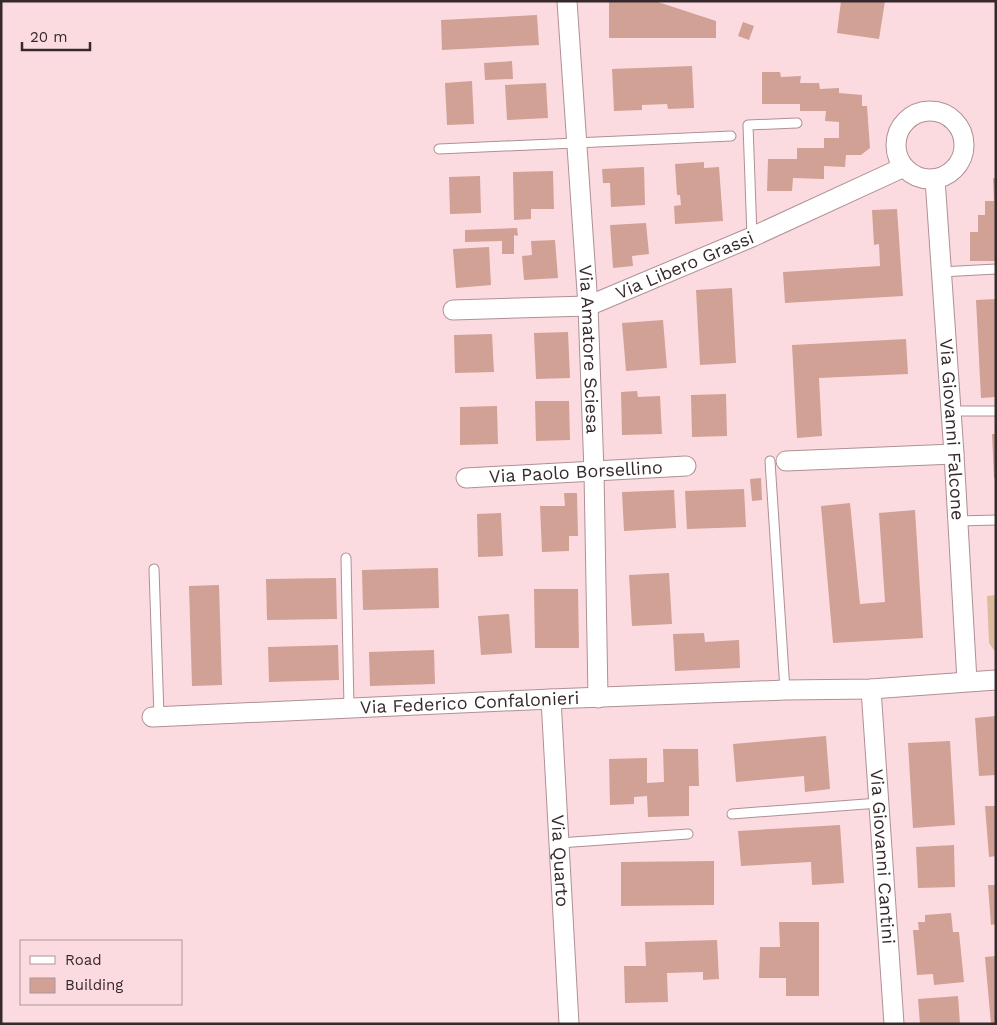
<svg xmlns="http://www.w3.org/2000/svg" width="997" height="1025" font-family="'Work Sans',sans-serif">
<rect width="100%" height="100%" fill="#fcdbe0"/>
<path fill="#ddbb9f" d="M996,595V653L989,643L987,596Z"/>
<g fill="#d0a194">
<path d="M609,1H655L716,21V38H609Z"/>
<path d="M841,1H885L879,39L837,33Z"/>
<path d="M537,15L539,45L442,50L441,20Z"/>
<path d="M743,22L754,26L749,40L738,36Z"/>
<path d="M512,61L513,79L485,80L484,63Z"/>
<path d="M692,66L694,108L668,109L667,104L642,105V110L614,111L612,69Z"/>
<path d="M762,72H780L781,77L801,76L800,83H819L820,89L839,88V93L862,95V106H867L870,148L861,155H846L845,167L824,166V179L793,178L792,191H767L768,159H797V148H824V138H839V122L825,121L826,111H800V104H762Z"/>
<path d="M472,81L474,124L447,125L445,83Z"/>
<path d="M546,83L548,118L507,120L505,85Z"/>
<path d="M704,162V168L719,167L723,221L675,224L674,206L681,205L680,195H677L675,164Z"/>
<path d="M644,167L645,205L611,207L610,183H603L602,169Z"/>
<path d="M553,171L554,209H531V219L514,220L513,172Z"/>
<path d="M480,176L481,213L450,214L449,177Z"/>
<path d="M993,178H996V261H970V232H978V215H985V201H994Z"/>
<path d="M897,209L903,296L785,303L783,272L880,266L879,244L874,245L872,210Z"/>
<path d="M646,223L649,254L632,256L633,266L613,268L610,225Z"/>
<path d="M517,228L518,236L514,235V254H502V241L465,242V230Z"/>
<path d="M555,240L558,278L524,280L522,256L532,255L531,241Z"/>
<path d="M489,247L491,285L456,288L453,249Z"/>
<path d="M732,288L736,363L700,365L696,290Z"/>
<path d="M996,299V397L981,398L976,300Z"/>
<path d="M663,320L667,368L626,371L622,323Z"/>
<path d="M568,332L570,378L536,379L534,333Z"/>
<path d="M492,334L494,372L455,373L454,335Z"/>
<path d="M906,339L908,374L819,378L822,436L797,438L792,345Z"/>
<path d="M637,391L638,397L660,396L662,434L622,435L621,392Z"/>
<path d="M726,394L727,436L692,437L691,395Z"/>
<path d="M535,401H569L570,440L536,441Z"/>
<path d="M497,406L498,444L460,445V407Z"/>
<path d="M992,434H996V478H994Z"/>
<path d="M761,478L762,500L752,501L750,479Z"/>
<path d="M744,489L746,527L687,529L685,491Z"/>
<path d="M674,490L676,528L624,531L622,492Z"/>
<path d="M564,493H577L578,536H569V551L542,552L540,506H565Z"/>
<path d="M850,503L860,604L885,602L879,513L915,510L923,638L833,643L821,506Z"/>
<path d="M501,513L503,556L478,557L477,514Z"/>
<path d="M438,568L439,608L363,610L362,570Z"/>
<path d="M669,573L672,624L632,626L629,575Z"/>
<path d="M336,578L337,619L267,620L266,579Z"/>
<path d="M219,585L222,685L192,686L189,586Z"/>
<path d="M534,589H578L579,648H535Z"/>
<path d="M509,614L512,653L481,655L478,616Z"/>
<path d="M704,633L705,642L739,640L740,668L675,671L673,634Z"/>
<path d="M338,645L339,680L269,682L268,647Z"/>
<path d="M434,650L435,684L370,686L369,652Z"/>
<path d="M996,716V775L979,776L975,718Z"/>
<path d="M826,736L830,789L805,792L804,776L736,782L733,744Z"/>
<path d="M950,741L955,825L913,828L908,743Z"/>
<path d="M663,749H698L699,786H689V816L648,817L647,796L634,797V804L610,805L609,759L647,758V783L664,782Z"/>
<path d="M985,806H996V856L989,857Z"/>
<path d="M840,825L844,883L812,885L811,862L741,866L738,831Z"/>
<path d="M954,845L955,887L918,888L916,847Z"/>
<path d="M714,861V905L621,906V862Z"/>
<path d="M988,885H996V924L991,925Z"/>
<path d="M951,913L953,932H959L964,982L934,985L933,974L917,975L913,930H919L918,922H925V915Z"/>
<path d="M779,922H819V996H786V978H759L760,947H780Z"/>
<path d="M717,940L719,979L703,980V972L667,973L668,1002L625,1003L624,966H646L645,942Z"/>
<path d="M996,956V1024H991L985,957Z"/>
<path d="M958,996L960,1024H920L918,999Z"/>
</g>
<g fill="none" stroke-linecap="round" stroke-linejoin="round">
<g stroke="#af9094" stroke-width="11">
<g id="service">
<path d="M439,149L731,136"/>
<path d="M752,237L748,125L797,123"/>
<path d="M941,272L996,269"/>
<path d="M951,411H996"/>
<path d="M770,461L785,690"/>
<path d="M958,521L996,520"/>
<path d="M346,558L349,708"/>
<path d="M154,569L159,716"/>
<path d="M732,814L879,803"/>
<path d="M559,843L688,834"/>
</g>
</g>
<g stroke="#af9094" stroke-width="21">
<g id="minor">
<path id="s1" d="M567,1L588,306L594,472L598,698"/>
<circle cx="930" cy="145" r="34"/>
<path id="s2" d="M935,179L954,454L967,681"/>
<path id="s3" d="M453,310L588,306L752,237L904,167"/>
<path d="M786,461L954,454"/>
<path id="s4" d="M466,478L686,466"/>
<path id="s5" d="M871,689L894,1024"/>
<path id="s6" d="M551,699L569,1024"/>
<path id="s7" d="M152,717L551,699L785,690L871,689L996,680"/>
</g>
</g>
<use href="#service" stroke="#fff" stroke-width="9"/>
<use href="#minor" stroke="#fff" stroke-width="19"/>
</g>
<g text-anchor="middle" stroke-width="5" stroke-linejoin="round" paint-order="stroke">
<g font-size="18" fill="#36292b" stroke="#fcdbe0">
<text dy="6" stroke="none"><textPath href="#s3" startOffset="240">Via Libero Grassi</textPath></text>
<text dy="6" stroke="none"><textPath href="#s1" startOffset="349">Via Amatore Sciesa</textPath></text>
<text dy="6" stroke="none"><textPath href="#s2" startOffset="251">Via Giovanni Falcone</textPath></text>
<text dy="6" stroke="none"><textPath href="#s4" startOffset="110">Via Paolo Borsellino</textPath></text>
<text dy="6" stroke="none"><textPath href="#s7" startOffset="318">Via Federico Confalonieri</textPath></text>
<text dy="6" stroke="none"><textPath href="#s5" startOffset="168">Via Giovanni Cantini</textPath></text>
<text dy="6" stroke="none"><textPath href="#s6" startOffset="162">Via Quarto</textPath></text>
</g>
</g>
<rect width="997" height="1025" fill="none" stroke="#36292b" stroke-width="5"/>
<rect x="20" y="940" width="162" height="65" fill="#fcdbe0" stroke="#ad9498"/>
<rect x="30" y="956" width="25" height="8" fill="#ffffff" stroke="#ad9498"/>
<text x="65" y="965" font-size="15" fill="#36292b">Road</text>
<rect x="30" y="978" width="25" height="15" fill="#d0a194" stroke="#ad9498"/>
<text x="65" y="990" font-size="15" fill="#36292b">Building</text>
<path d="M22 42v8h68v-8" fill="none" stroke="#36292b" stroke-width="2.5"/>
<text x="30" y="42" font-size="15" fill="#36292b" stroke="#fcdbe0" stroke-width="4" paint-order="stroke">20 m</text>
</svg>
